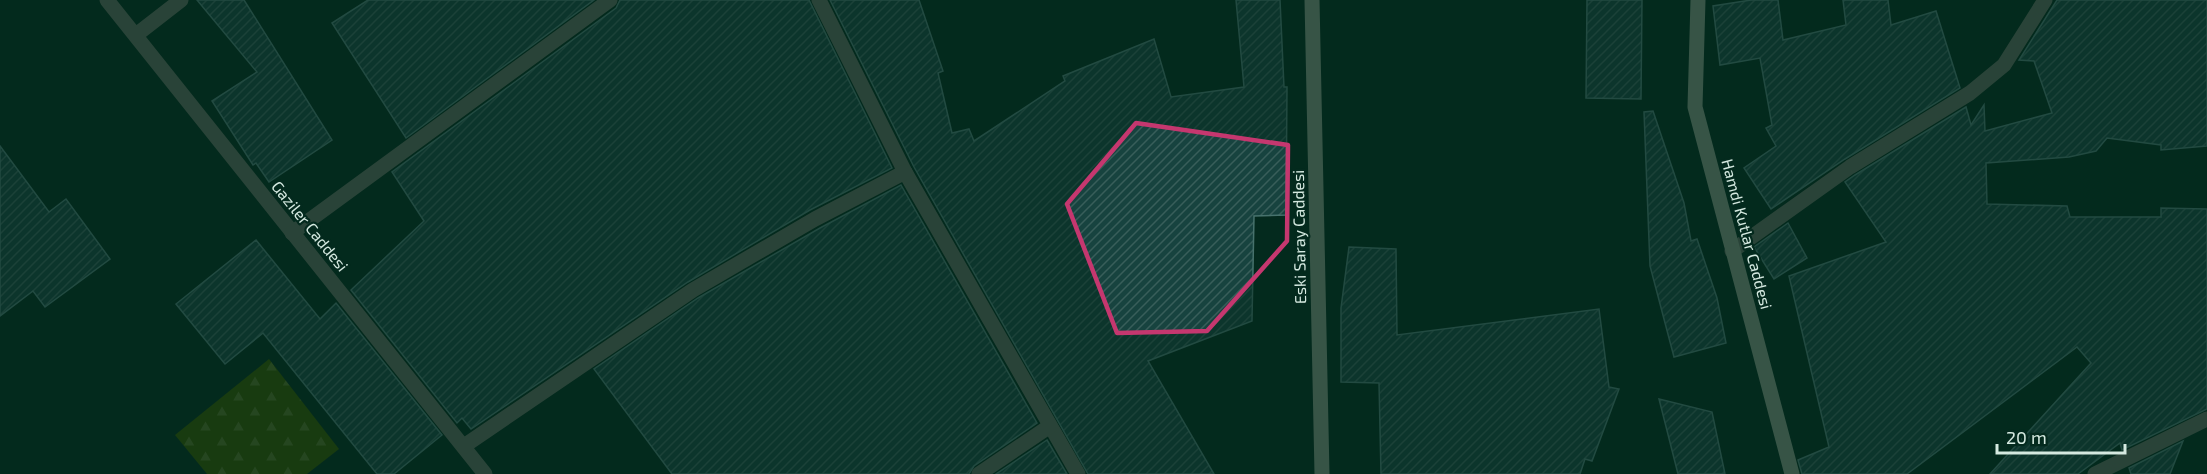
<svg xmlns="http://www.w3.org/2000/svg" width="2207" height="474" font-family="'Exo 2',sans-serif">
<defs>
<pattern id="forest-firs" width="22" height="20" patternUnits="userSpaceOnUse" patternTransform="scale(1.5)"><rect width="22" height="20" fill="#325000"/><path d="M5 1l3.5 6h-7zM16 11l3.5 6h-7z" fill="#4f6925"/></pattern>
<pattern id="building-hatch" width="6" height="6" patternUnits="userSpaceOnUse" patternTransform="scale(1.5)"><rect width="6" height="6" fill="#17433f"/><path d="M-1 1l2-2M0 6l6-6M5 7l2-2" fill="none" stroke="#385e5a"/></pattern>
</defs>
<rect width="100%" height="100%" fill="#042a1e"/>
<path fill="url(#forest-firs)" d="M269,359L339,449L307,474H207L175,435Z"/>
<g fill="url(#building-hatch)" stroke="#47726d" stroke-width="1.5">
<path d="M197,0H244L332,140L269,182L256,163L253,165L212,101L257,72Z"/>
<path d="M368,0H594L406,138L332,23Z"/>
<path d="M620,0H809L892,168L810,210L688,282L471,429L462,418L457,423L351,290L424,221L392,172L616,8Z"/>
<path d="M830,0H919L943,71L938,73L952,133L969,129L974,141L1065,81L1063,76L1154,39L1171,97L1244,87L1236,0H1280L1284,87H1287L1286,215L1254,216L1252,321L1148,361L1214,474H1088L914,167Z"/>
<path d="M1587,0H1642L1641,99L1586,98Z"/>
<path d="M1751,0H1778L1783,40L1846,25L1843,0H1888L1891,25L1936,11L1960,88L1845,159L1771,209L1744,168L1776,146L1766,128L1772,125L1760,58L1720,65L1713,6Z"/>
<path d="M2057,0H2207V146L2161,150V145L2107,138L2096,151L2069,157L1986,163L1987,204L2067,206L2070,217H2161V208L2207,209V409L2122,450L2120,443L2078,474H1990L2091,363L2077,347L1907,474H1802L1798,460L1829,447L1789,276L1886,242L1845,182L1855,175L1966,107L1971,125L1984,105L1985,131L2052,113L2034,61L2019,60Z"/>
<path d="M1653,111L1684,203L1691,241L1697,239L1717,298L1726,343L1674,357L1650,266L1644,112Z"/>
<path d="M0,146L49,212L66,199L110,259L45,307L33,291L0,316Z"/>
<path d="M901,185L1037,423L974,466L969,474H672L594,369L698,298L820,228Z"/>
<path d="M1788,223L1807,258L1774,279L1754,247Z"/>
<path d="M256,240L320,319L336,303L442,435L394,474H377L263,333L225,364L176,304Z"/>
<path d="M1349,247L1396,249L1397,335L1599,309L1609,387L1619,389L1592,461L1585,459L1580,474H1381L1379,383L1341,382V308Z"/>
<path d="M1659,399L1712,412L1725,474H1678Z"/>
<path d="M1047,440L1067,474H996Z"/>
<path d="M2183,441L2170,474H2131L2129,468Z"/>
</g>
<g fill="none" stroke-linecap="round" stroke-linejoin="round">
<g stroke="#586359" stroke-width="15">
<path d="M107,0L485,474"/>
<path d="M819,0L905,172L1078,474"/>
<path d="M136,35L181,0"/>
<path d="M292,233L610,0"/>
<path d="M1732,251L1850,167L1970,93L2004,65L2045,0"/>
<path d="M464,446L693,290L815,219L905,172"/>
<path d="M979,474L1050,426"/>
<path d="M2095,474L2207,419"/>
</g>
<g stroke="#758878" stroke-width="15">
<path d="M1312,0L1322,474"/>
<path d="M1698,0L1695,107L1792,474"/>
</g>
</g>
<path d="M0 0H2207V474H0ZM1136,123L1288,145L1287,241L1207,331L1117,333L1067,204Z" fill="#042a1e" fill-opacity=".55" fill-rule="evenodd"/>
<path fill="none" stroke="#c5376f" stroke-width="4.5" stroke-linejoin="round" d="M1136,123L1288,145L1287,241L1207,331L1117,333L1067,204Z"/>
<g text-anchor="middle" stroke-width="4.5" stroke-linejoin="round" paint-order="stroke">
<g font-size="16" fill="#d5e9e0" stroke="#042a1e">
<text transform="translate(310 226) rotate(51)" y="6">Gaziler Caddesi</text>
<text transform="translate(1747 234) rotate(75)" y="6">Hamdi Kutlar Caddesi</text>
<text transform="translate(1299 237) rotate(-91)" y="6">Eski Saray Caddesi</text>
</g>
</g>
<path d="M1997 444v9h128v-9" fill="none" stroke="#d5e9e0" stroke-width="3"/>
<text x="2006" y="444" font-size="18" fill="#d5e9e0" stroke="#042a1e" stroke-width="4.5" paint-order="stroke">20 m</text>
</svg>
